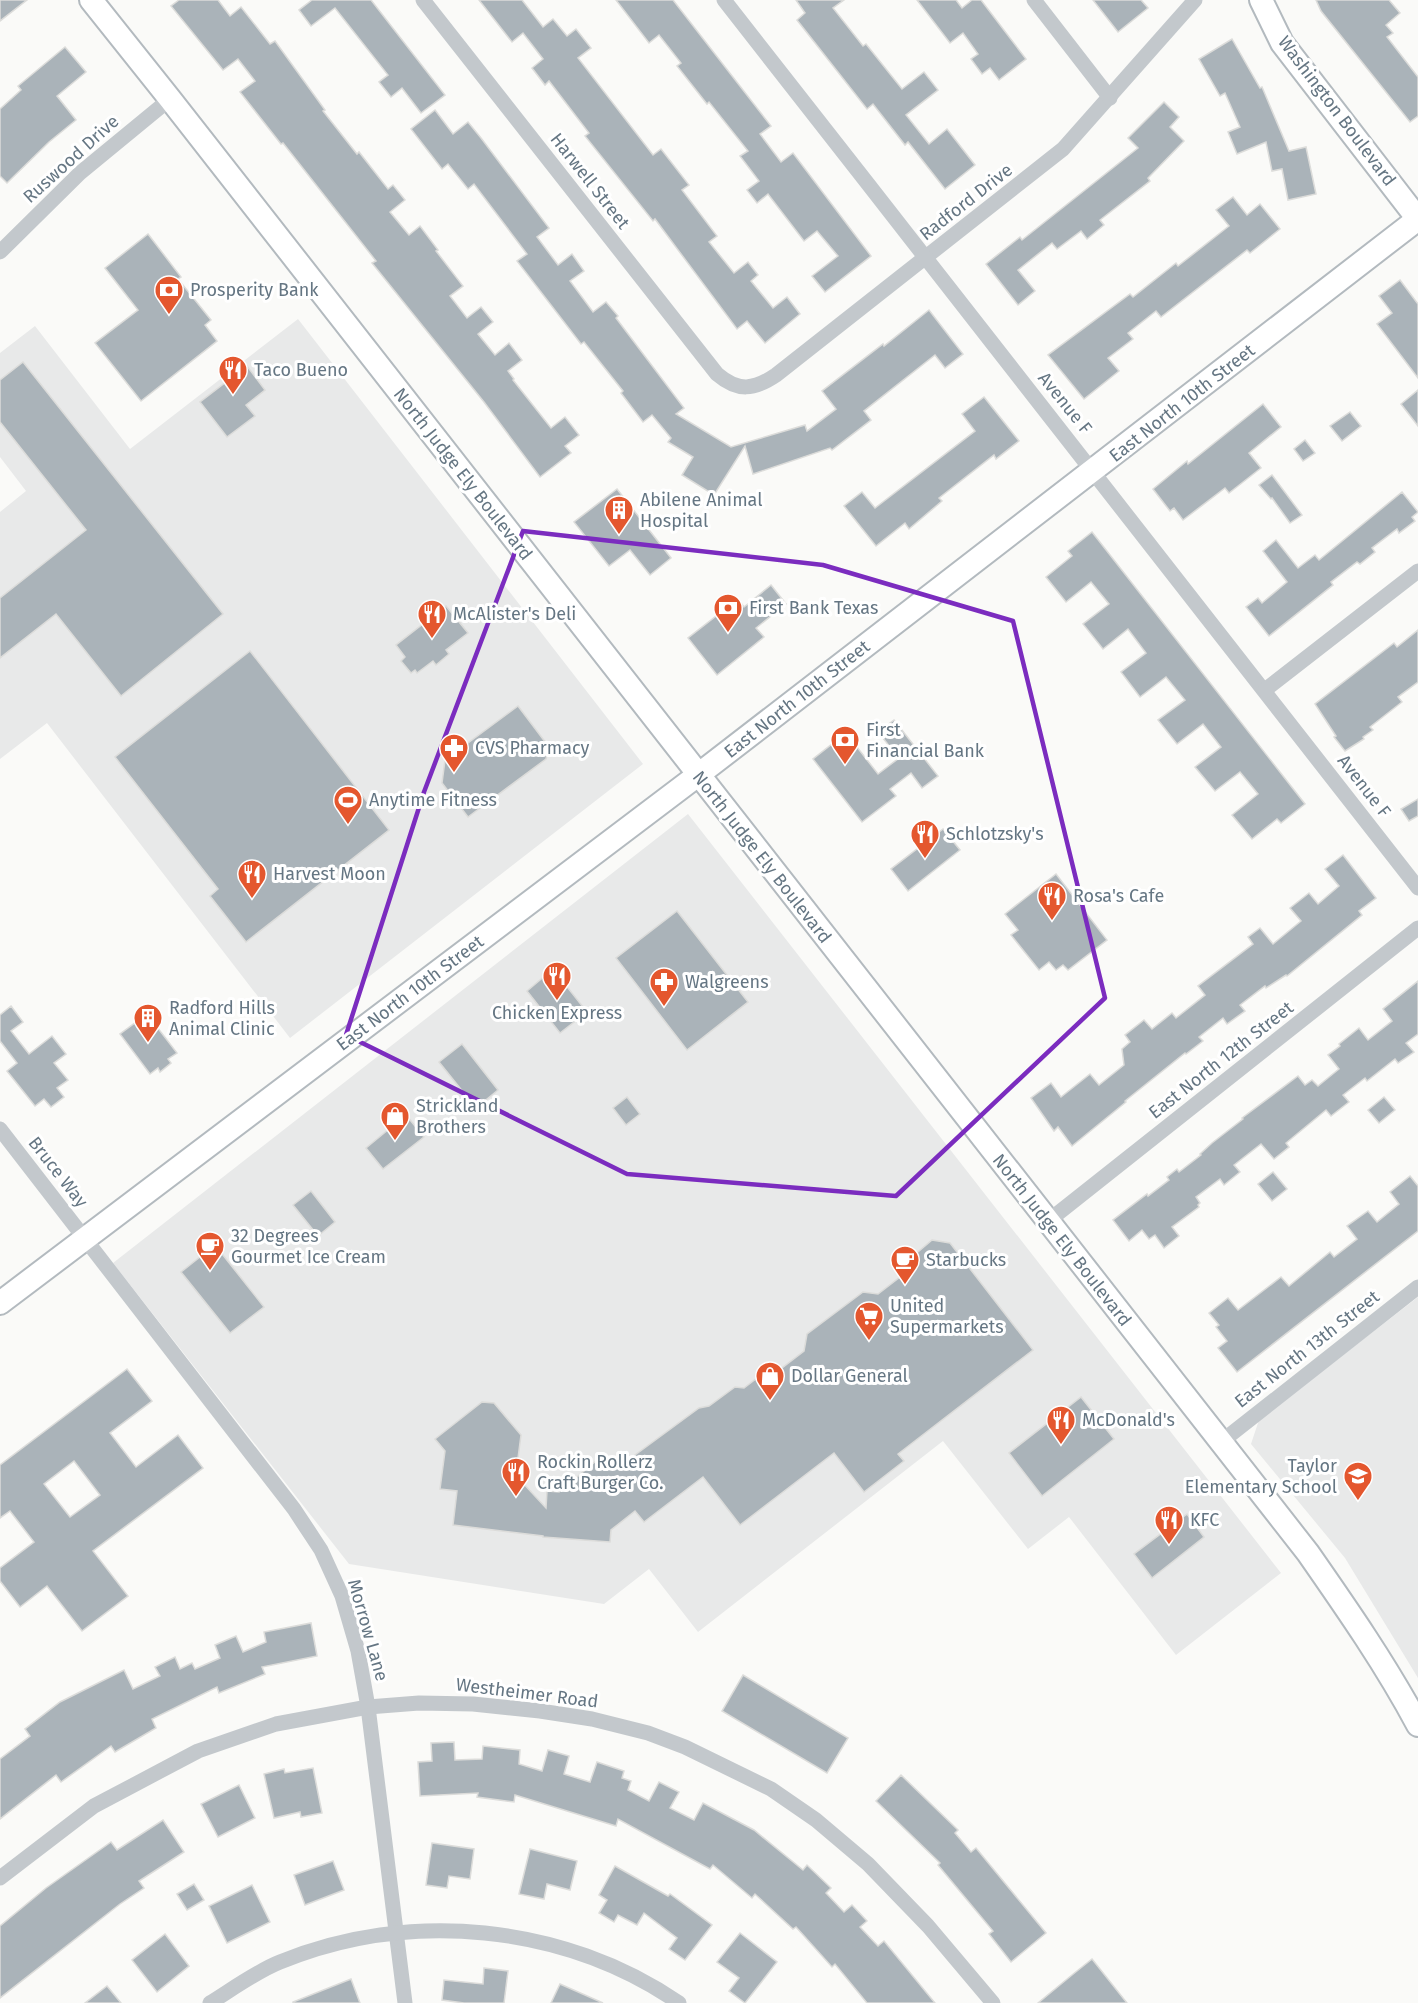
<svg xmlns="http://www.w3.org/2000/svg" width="1418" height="2003" font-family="'Fira Sans',sans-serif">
<rect width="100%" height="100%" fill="#fafaf8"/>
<g fill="#e8e9e9">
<path d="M298,319L643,764L290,1038L47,723L0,759V512L26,491L0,457V353L35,326L130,449Z"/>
<path d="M688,814L1281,1573L1176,1655L1069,1517L1028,1549L943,1441L698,1632L649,1569L604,1604L349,1564L113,1263Z"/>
<path d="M1418,1297V1678L1345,1558L1251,1444L1259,1420Z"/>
</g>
<g fill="#aab3b9" stroke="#dcdcda" stroke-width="1.5" fill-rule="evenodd">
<path d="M0,0H27L0,21Z"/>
<path d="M179,0H218L230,16L241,7L270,44L275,41L325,110L323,111L357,154L359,152L388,189L393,185L405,200L390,212L409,235L420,226L438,250L436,251L463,286L450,296L467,318L481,307L493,322L478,334L495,355L509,343L522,360L508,371L514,379L513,380L551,428L565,417L579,435L565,446L571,453L540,477L484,402L372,263L376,261L283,143L281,144L240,92L255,81L238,59L223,70L171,6Z"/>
<path d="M312,0H371L445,95L421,113L402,88L391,97L379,82L388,75L335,8L311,26L299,10Z"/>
<path d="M479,0H522L543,27L553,19L567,36L576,29L591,48L578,58L653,155L661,149L689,185L682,190L717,236L709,242L734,273L748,262L758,275L751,281L773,308L787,297L800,314L765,343L747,321L737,329L655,219L653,221L585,136L589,133L549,81L545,85L532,68L543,59L523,33L512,42Z"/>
<path d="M616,0H673L771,126L760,134L781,162L793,153L871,256L825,292L812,276L838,256L817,231L804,241L768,194L757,203L747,190L759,181L740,156L748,151L709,102L707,104L677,66L681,63L659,35L649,43Z"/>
<path d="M796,0H844L833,8L863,46L866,44L902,89L924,72L938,90L906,115L929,144L947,129L975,165L945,189L908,142L905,145L873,104L867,109L797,20L805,13Z"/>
<path d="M917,0H956L962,8L972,0H981L1026,59L999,80L990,68L982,74L971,59L978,54L963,33L950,43Z"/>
<path d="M1093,0H1141L1148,8L1118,32Z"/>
<path d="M1316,0H1389L1400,13L1386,25L1393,33L1387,37L1418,77V116L1410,122L1321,11Z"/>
<path d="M1232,39L1260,88L1262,87L1289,151L1306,147L1316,194L1288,200L1282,169L1272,171L1266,142L1237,154L1228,132L1240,127L1225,93L1220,96L1199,59Z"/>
<path d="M65,47L86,72L57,96L76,120L49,142L7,183L0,176V109L21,90L18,86Z"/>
<path d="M1164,102L1179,117L1170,127L1184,141L1148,178L1150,181L1100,220L1104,225L1087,239L1081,231L1057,249L1052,243L1018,270L1035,291L1018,305L986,264L1020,237L1022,240L1138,148L1128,138Z"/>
<path d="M435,110L453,134L468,122L481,138L549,228L537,237L558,265L572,254L584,271L570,281L593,312L606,302L618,316L616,318L684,408L676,414L731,447L805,425L807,431L836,409L822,391L883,344L884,346L929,310L963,354L945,368L935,355L864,411L871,420L832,450L830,448L753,474L745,446L714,495L682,475L693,457L668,442L671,438L652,415L643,422L621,393L623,391L584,342L581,344L517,261L527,254L474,184L468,189L448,164L442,169L411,129Z"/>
<path d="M1233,197L1247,215L1260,204L1280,229L1250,253L1247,250L1161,317L1156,311L1128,333L1133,339L1108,358L1119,371L1084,399L1048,355L1130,294L1133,297L1176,263L1178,266L1229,226L1216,210Z"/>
<path d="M148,234L181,277L178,279L211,320L205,325L217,341L141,401L95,343L138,310L105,268Z"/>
<path d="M1400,280L1418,304V378L1377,324L1392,313L1379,296Z"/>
<path d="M23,362L223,614L121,696L56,614L0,658V598L86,530L0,422V380Z"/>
<path d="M247,366L265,390L246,405L255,416L227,437L200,402Z"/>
<path d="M1418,390V426L1401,404Z"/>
<path d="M984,397L1019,441L996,459L994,455L939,498L942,501L909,529L905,523L876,546L844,506L862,492L875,508L975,431L962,414Z"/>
<path d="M1263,404L1281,427L1249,453L1261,468L1229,493L1225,488L1183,520L1174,508L1170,511L1153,489L1187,461L1188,464Z"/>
<path d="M1350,412L1361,426L1342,441L1330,426Z"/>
<path d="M1305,440L1315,453L1303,461L1294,449Z"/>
<path d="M1272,475L1302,515L1290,523L1272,498L1271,499L1259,485Z"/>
<path d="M617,489L671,558L650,575L630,550L609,566L574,522Z"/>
<path d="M1402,492L1418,512L1412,517L1415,521L1399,533L1397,529L1372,548L1375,552L1360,564L1357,562L1331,582L1333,585L1269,636L1246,607L1258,598L1262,603L1287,582L1263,551L1276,540L1298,568L1315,555L1319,560Z"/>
<path d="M1092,532L1305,804L1281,823L1277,819L1252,839L1232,815L1258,794L1240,772L1215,791L1195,767L1221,747L1203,724L1177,744L1158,720L1185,700L1166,677L1140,697L1121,672L1146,653L1128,629L1103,649L1083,624L1109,604L1091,582L1066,602L1046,577L1072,556L1068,551Z"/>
<path d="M771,585L786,604L756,628L764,637L717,675L688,638L738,599L744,607Z"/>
<path d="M446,606L468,633L446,650L449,654L436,665L433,661L417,673L415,670L411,673L401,661L405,657L396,645Z"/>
<path d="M1418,630V682L1398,697L1402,702L1370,727L1373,730L1363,737L1364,739L1345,751L1334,737L1336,736L1315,704L1394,643L1397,647Z"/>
<path d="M250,651L389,830L246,942L210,896L218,889L115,757Z"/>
<path d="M518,706L549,747L546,759L468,817L442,783L445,760Z"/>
<path d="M894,720L938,776L922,788L911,773L890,789L896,796L862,822L813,759L846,733L878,774L899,758L878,732Z"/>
<path d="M1418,799V816L1409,821L1401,809Z"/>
<path d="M943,829L960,850L908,891L891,869Z"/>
<path d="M1343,855L1376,898L1359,911L1362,915L1287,976L1286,975L1266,988L1265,986L1240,1005L1245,1011L1227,1024L1223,1018L1199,1037L1203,1041L1186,1054L1185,1053L1125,1101L1126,1102L1072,1146L1058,1127L1054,1131L1031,1098L1051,1083L1061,1097L1090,1074L1099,1085L1124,1065L1122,1049L1130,1042L1125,1035L1144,1020L1152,1029L1172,1013L1176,1018L1205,995L1198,986L1253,944L1248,937L1260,928L1273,944L1301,921L1290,908L1309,893L1318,904L1339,886L1325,869Z"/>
<path d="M1056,874L1107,940L1068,970L1063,965L1056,970L1049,962L1039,970L1011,935L1018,930L1005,914Z"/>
<path d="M677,911L748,1002L687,1050L616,958Z"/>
<path d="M553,969L587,1012L560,1033L527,991Z"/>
<path d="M1418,981V1034L1406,1043L1414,1052L1398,1063L1395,1059L1367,1081L1365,1078L1343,1095L1349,1102L1331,1116L1326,1110L1286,1143L1289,1147L1274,1159L1261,1144L1234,1165L1240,1172L1224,1185L1220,1179L1196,1197L1200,1203L1198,1205L1199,1207L1172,1227L1179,1236L1164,1248L1155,1235L1149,1239L1142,1230L1129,1241L1113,1220L1147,1194L1148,1196L1169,1180L1167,1177L1177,1169L1179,1172L1201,1155L1200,1154L1212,1143L1243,1119L1242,1118L1298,1076L1305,1085L1312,1080L1318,1086L1339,1069L1328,1055L1340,1046L1339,1044L1359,1028L1368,1040L1392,1021L1383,1009Z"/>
<path d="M11,1006L23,1022L11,1031L29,1054L52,1036L66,1054L54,1063L68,1080L57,1088L64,1097L51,1107L44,1099L35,1106L7,1071L17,1063L0,1041V1015Z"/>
<path d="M147,1014L177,1053L168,1059L171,1063L160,1072L158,1068L150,1074L120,1034Z"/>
<path d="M462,1044L498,1090L476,1108L439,1062Z"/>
<path d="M627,1097L640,1114L626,1125L613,1108Z"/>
<path d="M1384,1097L1395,1110L1379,1123L1368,1110Z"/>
<path d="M406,1115L424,1137L383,1169L366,1148Z"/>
<path d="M1273,1172L1287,1189L1272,1201L1258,1184Z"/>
<path d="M1410,1176L1418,1186V1231L1237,1372L1218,1348L1227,1341L1216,1327L1219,1325L1209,1313L1228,1298L1238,1310L1281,1277L1289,1286L1330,1252L1334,1257L1357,1239L1347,1226L1368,1211L1377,1222L1399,1204L1390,1192Z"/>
<path d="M311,1191L335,1222L318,1236L293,1205Z"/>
<path d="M932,1240L950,1243L1033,1350L898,1454L904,1461L864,1492L834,1453L740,1525L703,1477L644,1522L635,1511L611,1530L610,1542L543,1537V1536L453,1525L457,1491L440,1489L445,1451L435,1439L482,1402L494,1403L521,1435L518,1458L508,1467L546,1508L547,1491L559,1492V1486L565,1487L596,1461L620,1466L699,1408L709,1406L735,1387L744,1388L761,1375L774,1374L804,1351L807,1334L863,1292L878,1294L909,1270L912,1257Z"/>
<path d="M215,1245L264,1307L230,1333L181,1272Z"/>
<path d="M127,1369L152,1401L110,1433L136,1467L178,1435L203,1468L93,1551L128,1596L82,1631L47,1586L20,1607L0,1581V1568L34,1542L10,1511L0,1518V1465ZM74,1461L100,1495L70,1517L44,1484Z"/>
<path d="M1081,1397L1114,1439L1042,1496L1009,1453Z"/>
<path d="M1187,1514L1204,1537L1152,1578L1134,1554Z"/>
<path d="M311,1623L317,1656L262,1667L265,1674L219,1693L217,1687L152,1719L156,1728L115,1752L111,1746L61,1782L56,1775L0,1819V1759L30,1736L25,1729L60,1702L124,1670L133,1689L160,1676L155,1667L175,1657L180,1669L192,1663L195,1669L220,1658L215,1645L236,1636L243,1652L266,1642L264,1632Z"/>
<path d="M743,1675L848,1738L827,1773L722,1711Z"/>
<path d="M454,1742L455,1760L482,1759L483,1746L520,1750L519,1764L542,1771L548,1750L569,1756L564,1774L590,1782L597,1762L624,1771L622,1778L631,1781L628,1790L649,1801L659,1782L679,1792L670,1808L694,1820L703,1803L754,1830L803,1870L807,1865L831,1888L826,1893L844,1912L852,1905L867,1921L860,1927L878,1946L884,1941L935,2003H867L835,1964L832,1967L796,1927L793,1929L755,1894L752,1898L713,1865L710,1869L618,1819L616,1826L515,1795L514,1802L477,1797L478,1793L420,1796L418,1762L432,1761L431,1743Z"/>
<path d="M313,1768L322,1813L301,1817L300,1812L274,1818L264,1774L284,1769L285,1773Z"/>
<path d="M901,1775L958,1830L955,1833L971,1852L976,1848L1046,1933L1011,1962L989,1934L993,1931L938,1865L940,1863L876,1801Z"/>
<path d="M239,1785L255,1818L218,1837L201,1804Z"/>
<path d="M163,1820L184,1852L139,1881L144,1888L120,1904L0,1998V1926L46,1888L111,1842L117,1850Z"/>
<path d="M432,1843L474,1849L470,1879L449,1876L447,1888L426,1885Z"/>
<path d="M530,1849L577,1861L570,1890L547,1884L544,1899L519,1894Z"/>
<path d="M333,1861L344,1890L305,1905L294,1875Z"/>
<path d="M615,1866L668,1896L670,1894L712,1925L685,1960L669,1949L677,1938L644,1913L637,1925L618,1915L614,1922L599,1913L607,1900L599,1895Z"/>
<path d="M194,1884L204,1900L187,1910L177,1894Z"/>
<path d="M252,1885L270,1922L227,1943L209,1906Z"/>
<path d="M740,1933L777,1962L745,2003L729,1991L739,1978L717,1962Z"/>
<path d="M165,1934L189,1966L157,1992L132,1960Z"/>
<path d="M1092,1959L1127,2003H1038L1072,1975Z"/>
<path d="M484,1968L508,1971L504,2003H464L442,2000L444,1980L483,1984Z"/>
<path d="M351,1979L360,2003H293V2002Z"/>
<path d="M560,1984L603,2003H551Z"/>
<path d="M107,1986L121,2003H85Z"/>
</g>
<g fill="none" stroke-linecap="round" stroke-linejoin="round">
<g stroke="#b3babf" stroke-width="26">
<g id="secondary">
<path d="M91,0L170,99L1308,1553C1347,1609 1386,1665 1418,1725"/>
<path d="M1261,0L1282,43L1418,219"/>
<path d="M0,1303L698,775L1418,219"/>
</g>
</g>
<g stroke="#c3c8cc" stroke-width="15">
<path d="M423,0L717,374C738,392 754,390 776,375L1063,149L1195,0"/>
<path d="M724,0C955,296 1188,590 1418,888"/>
<path d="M1034,0L1110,98"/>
<path d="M0,252L80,173L170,99"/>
<path d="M1265,690L1418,571"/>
<path d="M0,1129L294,1509L321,1550L342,1596L358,1651L368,1707L405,2003"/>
<path d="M1047,1222L1418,928"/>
<path d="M1221,1442L1418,1287"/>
<path d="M0,1878L94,1806L198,1751L276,1724L368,1707L419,1703L473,1704L540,1711L592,1719L648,1733L685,1747L771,1789L816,1820L868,1864L928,1926L993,2003"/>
<path d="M210,2003C231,1990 257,1971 280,1962C409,1909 564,1924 679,2003"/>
</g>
<use href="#secondary" stroke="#fff" stroke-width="22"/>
</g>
<path fill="none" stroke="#7b2cbf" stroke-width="4.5" stroke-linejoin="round" d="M523,531L823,565L1013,621L1105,998L896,1196L627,1174L346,1035L424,792Z"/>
<defs>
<g id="bank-pin" transform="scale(1.5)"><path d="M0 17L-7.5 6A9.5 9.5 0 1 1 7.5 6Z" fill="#e4572e" stroke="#fff"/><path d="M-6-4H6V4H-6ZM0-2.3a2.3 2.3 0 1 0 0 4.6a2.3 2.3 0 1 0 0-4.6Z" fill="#fff"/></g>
<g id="restaurant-pin" transform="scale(1.5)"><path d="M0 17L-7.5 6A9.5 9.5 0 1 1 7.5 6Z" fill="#e4572e" stroke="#fff"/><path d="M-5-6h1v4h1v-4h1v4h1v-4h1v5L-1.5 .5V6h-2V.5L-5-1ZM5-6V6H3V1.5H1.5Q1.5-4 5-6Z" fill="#fff"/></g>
<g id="building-pin" transform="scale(1.5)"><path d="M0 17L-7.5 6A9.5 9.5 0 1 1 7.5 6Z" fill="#e4572e" stroke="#fff"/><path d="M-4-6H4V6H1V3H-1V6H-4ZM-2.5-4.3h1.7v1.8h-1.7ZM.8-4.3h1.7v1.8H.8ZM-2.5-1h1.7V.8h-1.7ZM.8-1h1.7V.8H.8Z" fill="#fff"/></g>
<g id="pharmacy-pin" transform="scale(1.5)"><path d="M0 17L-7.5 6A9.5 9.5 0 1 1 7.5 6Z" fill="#e4572e" stroke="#fff"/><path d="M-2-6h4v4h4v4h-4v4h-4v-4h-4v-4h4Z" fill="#fff"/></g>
<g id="stadium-pin" transform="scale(1.5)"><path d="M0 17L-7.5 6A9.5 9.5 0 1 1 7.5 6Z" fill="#e4572e" stroke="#fff"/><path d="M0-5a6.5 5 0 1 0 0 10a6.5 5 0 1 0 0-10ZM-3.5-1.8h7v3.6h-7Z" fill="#fff"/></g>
<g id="shop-pin" transform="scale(1.5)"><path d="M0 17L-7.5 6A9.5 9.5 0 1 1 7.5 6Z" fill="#e4572e" stroke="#fff"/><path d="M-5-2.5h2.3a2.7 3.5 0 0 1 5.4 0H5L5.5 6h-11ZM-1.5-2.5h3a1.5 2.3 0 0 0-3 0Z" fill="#fff"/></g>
<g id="cafe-pin" transform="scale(1.5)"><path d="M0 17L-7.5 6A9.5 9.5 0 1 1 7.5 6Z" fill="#e4572e" stroke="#fff"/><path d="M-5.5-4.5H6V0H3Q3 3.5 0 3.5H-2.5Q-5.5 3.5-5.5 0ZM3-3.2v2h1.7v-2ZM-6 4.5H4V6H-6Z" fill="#fff"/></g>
<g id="supermarket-pin" transform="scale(1.5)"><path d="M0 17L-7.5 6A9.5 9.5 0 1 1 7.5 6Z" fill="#e4572e" stroke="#fff"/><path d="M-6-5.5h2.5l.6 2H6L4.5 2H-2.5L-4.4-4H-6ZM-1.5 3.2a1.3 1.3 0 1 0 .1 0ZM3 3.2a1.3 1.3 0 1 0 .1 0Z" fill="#fff"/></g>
<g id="school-pin" transform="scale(1.5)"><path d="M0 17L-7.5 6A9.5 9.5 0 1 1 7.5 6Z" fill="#e4572e" stroke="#fff"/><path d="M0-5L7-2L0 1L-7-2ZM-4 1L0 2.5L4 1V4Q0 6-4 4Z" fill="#fff"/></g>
</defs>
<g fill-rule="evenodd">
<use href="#bank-pin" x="169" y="290"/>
<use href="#restaurant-pin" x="233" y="370"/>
<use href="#building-pin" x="619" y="510"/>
<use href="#bank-pin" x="728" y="608"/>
<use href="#restaurant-pin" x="432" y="614"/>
<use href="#bank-pin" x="845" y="740"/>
<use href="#pharmacy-pin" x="454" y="748"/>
<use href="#stadium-pin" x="348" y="800"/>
<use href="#restaurant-pin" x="925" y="834"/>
<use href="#restaurant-pin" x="252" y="874"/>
<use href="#restaurant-pin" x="1052" y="896"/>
<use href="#restaurant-pin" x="557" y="976"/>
<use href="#pharmacy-pin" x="664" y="982"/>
<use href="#building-pin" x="148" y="1018"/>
<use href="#shop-pin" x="395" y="1116"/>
<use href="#cafe-pin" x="210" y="1246"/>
<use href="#cafe-pin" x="905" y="1260"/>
<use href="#supermarket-pin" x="869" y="1316"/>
<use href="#shop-pin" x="770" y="1376"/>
<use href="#restaurant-pin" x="1061" y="1420"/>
<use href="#restaurant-pin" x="516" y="1472"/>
<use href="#school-pin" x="1358" y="1476"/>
<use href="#restaurant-pin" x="1169" y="1520"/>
</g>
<g text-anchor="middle" stroke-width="6" stroke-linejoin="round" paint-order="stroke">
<g font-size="18" fill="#657683" stroke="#fff">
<text transform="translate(1337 111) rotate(53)" y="6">Washington Boulevard</text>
<text transform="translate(71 159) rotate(-42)" y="6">Ruswood Drive</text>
<text transform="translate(590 181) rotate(52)" y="6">Harwell Street</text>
<text transform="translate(966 202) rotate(-38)" y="6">Radford Drive</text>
<text transform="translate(1065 403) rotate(51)" y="6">Avenue F</text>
<text transform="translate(1182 403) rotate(-38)" y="6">East North 10th Street</text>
<text transform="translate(463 474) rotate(52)" y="6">North Judge Ely Boulevard</text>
<text transform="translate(797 699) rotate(-38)" y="6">East North 10th Street</text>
<text transform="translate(1364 786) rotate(52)" y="6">Avenue F</text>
<text transform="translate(762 857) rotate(52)" y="6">North Judge Ely Boulevard</text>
<text transform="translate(410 993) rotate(-37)" y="6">East North 10th Street</text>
<text transform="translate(1221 1060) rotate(-38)" y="6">East North 12th Street</text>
<text transform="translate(58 1172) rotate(52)" y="6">Bruce Way</text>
<text transform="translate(1062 1240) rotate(52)" y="6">North Judge Ely Boulevard</text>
<text transform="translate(1307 1349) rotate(-38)" y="6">East North 13th Street</text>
<text transform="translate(368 1630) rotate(74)" y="6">Morrow Lane</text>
<text transform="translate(527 1693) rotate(7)" y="6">Westheimer Road</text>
</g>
<g font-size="18" fill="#657683" stroke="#fff" text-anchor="start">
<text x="190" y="296">Prosperity Bank</text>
<text x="254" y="376">Taco Bueno</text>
<text x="640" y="506">Abilene Animal<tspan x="640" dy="21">Hospital</tspan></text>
<text x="749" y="614">First Bank Texas</text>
<text x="453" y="620">McAlister's Deli</text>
<text x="866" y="736">First<tspan x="866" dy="21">Financial Bank</tspan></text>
<text x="475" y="754">CVS Pharmacy</text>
<text x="369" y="806">Anytime Fitness</text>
<text x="946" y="840">Schlotzsky's</text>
<text x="273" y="880">Harvest Moon</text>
<text x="1073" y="902">Rosa's Cafe</text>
<text x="685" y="988">Walgreens</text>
<text x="169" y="1014">Radford Hills<tspan x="169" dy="21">Animal Clinic</tspan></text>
<text x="557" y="1019" text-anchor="middle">Chicken Express</text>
<text x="416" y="1112">Strickland<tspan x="416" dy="21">Brothers</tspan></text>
<text x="231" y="1242">32 Degrees<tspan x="231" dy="21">Gourmet Ice Cream</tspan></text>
<text x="926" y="1266">Starbucks</text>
<text x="890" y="1312">United<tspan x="890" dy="21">Supermarkets</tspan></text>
<text x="791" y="1382">Dollar General</text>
<text x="1082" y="1426">McDonald's</text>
<text x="537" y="1468">Rockin Rollerz<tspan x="537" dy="21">Craft Burger Co.</tspan></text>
<text x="1337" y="1472" text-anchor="end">Taylor<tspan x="1337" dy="21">Elementary School</tspan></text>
<text x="1190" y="1526">KFC</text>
</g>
</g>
</svg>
